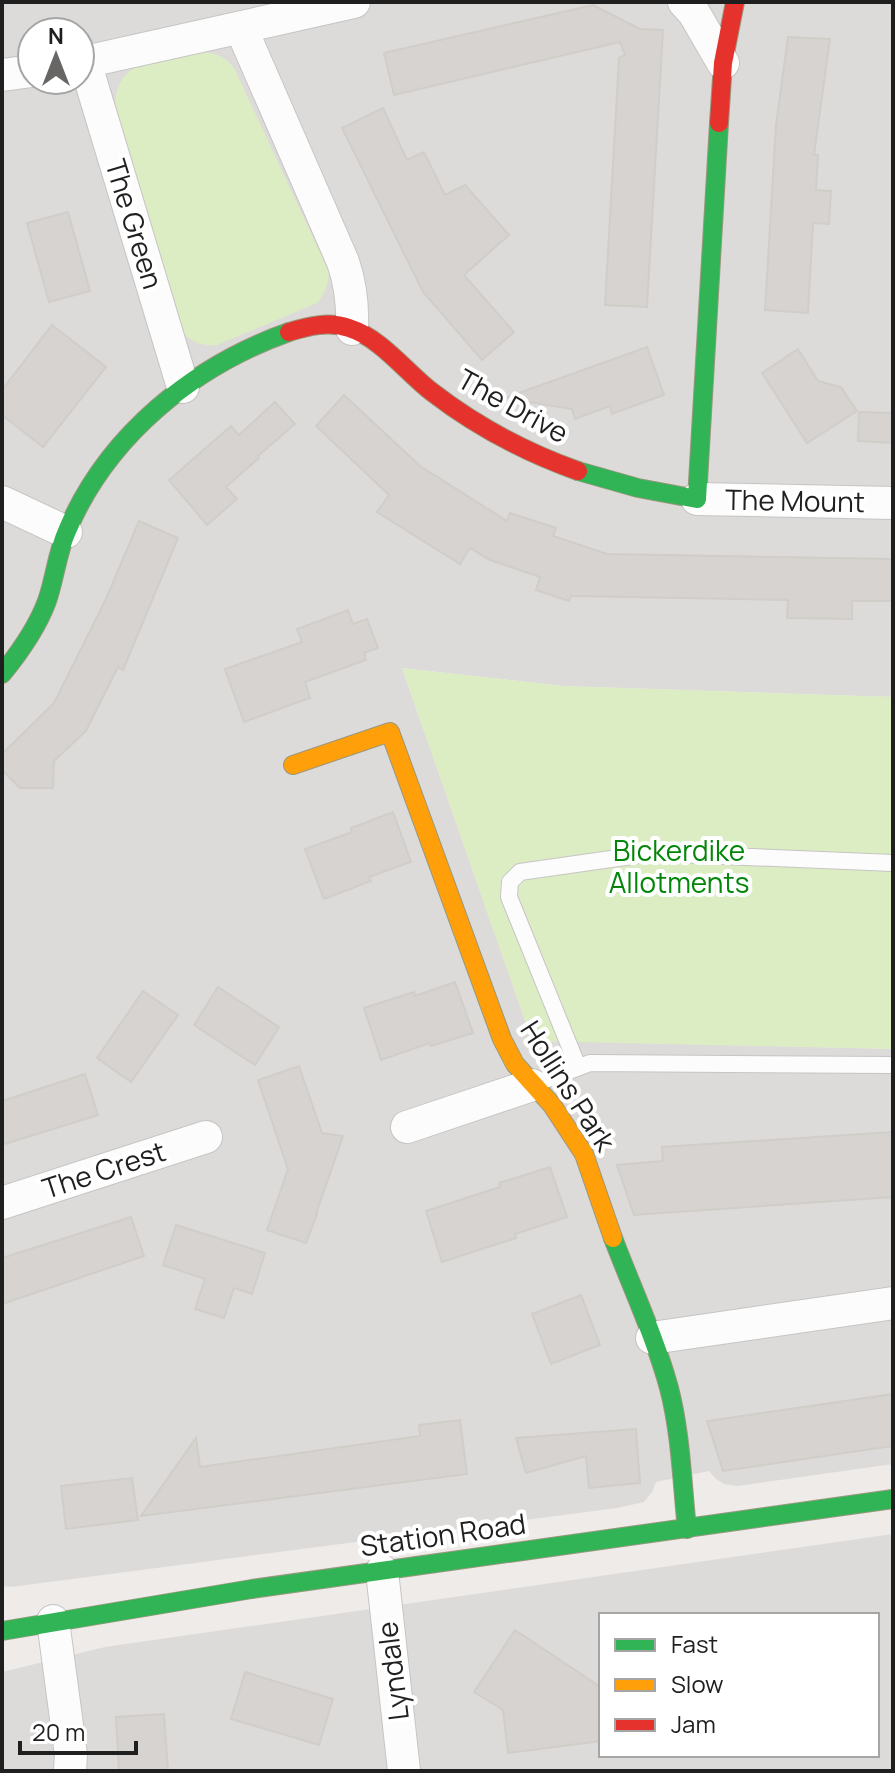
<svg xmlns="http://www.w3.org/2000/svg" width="895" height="1773" font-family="Manrope,sans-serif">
<rect width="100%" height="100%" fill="#eeebe8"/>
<g fill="#dddbd9" fill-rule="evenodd">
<path d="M2,2H893V697L563,686L402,668L532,1040L893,1049V1464L737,1486L724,1484L716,1479L709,1471L656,1482L652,1492L644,1502L617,1508L11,1587L2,1586ZM32,32H80V80H32Z"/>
<path d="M893,1534V1771H2V1672L105,1647ZM601,1615H877V1755H601Z"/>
</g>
<g fill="#dcedc4">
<path d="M203,52C218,53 227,58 235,70L329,272C328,285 325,293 317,303L217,345C200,346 190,342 180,329L115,104C116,87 121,77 135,67Z"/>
<path d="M402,668L563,686L893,697V1049L532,1041Z"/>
</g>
<g fill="#d6d3d0" stroke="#d1cdc9" stroke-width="2">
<path d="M593,5L640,29L663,30L647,307L605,305L619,58L625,55L620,42L394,95L384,53Z"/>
<path d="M788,37L830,39L814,155H818L816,190L831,191L829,224L813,223L808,313L765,310L776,125Z"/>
<path d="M383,108L407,160L424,152L445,195L465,185L509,235L464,275L514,332L482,360L423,292L342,128Z"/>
<path d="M68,212L90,291L49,302L27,223Z"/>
<path d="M52,325L106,367L43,447L2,415V390Z"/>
<path d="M647,347L664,395L612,414L610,406L575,419L572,409L505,398Z"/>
<path d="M798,349L818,381L841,387L857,411L807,443L762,373Z"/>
<path d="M344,395L420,466L507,521L510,513L556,528L553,536L607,554L893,559V601H852V619L787,618L788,600L571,596L569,601L536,590L540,577L490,560L470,548L460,564L377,512L389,495L316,426Z"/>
<path d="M275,402L295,424L258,456L259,458L226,487L237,499L207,525L169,480L231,426L239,435Z"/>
<path d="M859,412L893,413V443L858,441Z"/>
<path d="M139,521L178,538L123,670L118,667L86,731L54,761L53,788H20L2,770V754L54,703L106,599Z"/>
<path d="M348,610L353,624L367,619L378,648L364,653L366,660L305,682L310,698L244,722L225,669L302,642L297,629Z"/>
<path d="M393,812L411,862L369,877L371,881L324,899L305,849L352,832L351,828Z"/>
<path d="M455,982L473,1033L431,1046L430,1043L381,1060L364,1008L414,992L415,996Z"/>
<path d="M218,987L279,1027L255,1065L194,1025Z"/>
<path d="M143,991L178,1015L131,1082L97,1058Z"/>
<path d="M299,1066L322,1133L343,1136L316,1214H317L306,1243L267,1230L288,1169L258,1080Z"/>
<path d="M85,1074L98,1115L2,1145V1101Z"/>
<path d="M893,1132V1197L634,1215L617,1165L663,1161L662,1147Z"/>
<path d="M550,1167L567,1217L515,1234L516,1238L442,1262L426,1211L500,1187L499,1183Z"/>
<path d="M131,1217L144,1256L2,1304V1258Z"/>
<path d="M176,1225L265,1253L252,1294L234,1288L224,1318L195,1309L205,1279L163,1265Z"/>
<path d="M581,1295L600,1345L551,1364L532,1314Z"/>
<path d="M893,1394V1446L723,1471L707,1421Z"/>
<path d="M460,1420L467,1474L141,1516L196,1438L200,1467L420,1436L419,1425Z"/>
<path d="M636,1429L640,1483L589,1488L586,1456L526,1473L516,1438Z"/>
<path d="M132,1478L138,1520L66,1529L61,1486Z"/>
<path d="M515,1630L599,1686L601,1741L508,1753L503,1710L474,1692Z"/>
<path d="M245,1672L333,1699L319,1745L231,1719Z"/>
<path d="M164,1714L168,1771H119L116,1717Z"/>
</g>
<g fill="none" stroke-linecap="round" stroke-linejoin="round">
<g stroke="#c6c5c4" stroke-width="18">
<g id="lane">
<path d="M578,1067L509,897L510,882L520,872L653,853L893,863"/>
<path d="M537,1083L590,1063L893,1065"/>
</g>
</g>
<g stroke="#c6c5c4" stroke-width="34">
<g id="street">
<path d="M684,2L694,13L723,63"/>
<path d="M241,28L343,262C351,285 353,305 352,329"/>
<path d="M85,62L183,387"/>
<path d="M80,63L354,2"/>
<path d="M2,75L32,71"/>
<path d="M697,499L893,503"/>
<path d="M2,502L66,532"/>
<path d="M407,1127L532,1085"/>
<path d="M2,1203L206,1137"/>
<path d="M652,1338L893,1303"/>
<path d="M382,1571L404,1771"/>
<path d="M53,1621L71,1755L70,1771"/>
</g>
</g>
<g stroke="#98987e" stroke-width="20">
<g id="fast">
<path d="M578,471L638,488L697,499L719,123"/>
<path d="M2,674C20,652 37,628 47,601C55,578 57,553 67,531C107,436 193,366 289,332"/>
<path d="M613,1238C632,1288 655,1337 669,1388C681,1434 682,1483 687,1529"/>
<path d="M2,1631L252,1589L893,1499"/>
</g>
</g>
<g stroke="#98987e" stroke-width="20">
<path id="slow" d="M293,765L390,732L502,1039L515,1064L552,1105L584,1154L613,1238"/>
</g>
<g stroke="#98987e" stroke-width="20">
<g id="jam">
<path d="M719,123L723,63L735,2"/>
<path d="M289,332C309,326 329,321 349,328C381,338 406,372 432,392C476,426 525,452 578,471"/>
</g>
</g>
<use href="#lane" stroke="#fcfcfc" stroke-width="16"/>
<use href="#street" stroke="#fcfcfc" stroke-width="32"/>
<use href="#fast" stroke="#30b455" stroke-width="18"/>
<use href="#slow" stroke="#ff9f0a" stroke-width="18"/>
<use href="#jam" stroke="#e5322d" stroke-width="18"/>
</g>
<g text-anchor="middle" stroke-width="8" stroke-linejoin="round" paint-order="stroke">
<g font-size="28" fill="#1f1f1f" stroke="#fff">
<text transform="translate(134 224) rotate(73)" y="10">The Green</text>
<text transform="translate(513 406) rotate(29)" y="10">The Drive</text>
<text transform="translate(795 501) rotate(1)" y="10">The Mount</text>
<text transform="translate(568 1086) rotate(57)" y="10">Hollins Park</text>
<text transform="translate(104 1170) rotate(-18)" y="10">The Crest</text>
<text transform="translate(443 1535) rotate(-8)" y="10">Station Road</text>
<text transform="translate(393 1671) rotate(-97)" y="10">Lyndale</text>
</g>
<g font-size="28" fill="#04860a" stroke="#fff">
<text x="679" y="861">Bickerdike<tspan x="679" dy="32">Allotments</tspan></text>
</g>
</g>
<rect width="895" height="1773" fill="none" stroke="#1f1f1f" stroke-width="8"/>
<rect x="599" y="1613" width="280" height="144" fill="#ffffff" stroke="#a5a5a5" stroke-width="2"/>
<rect x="615" y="1639" width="40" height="12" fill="#30b455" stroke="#a5a5a5" stroke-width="2"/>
<text x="671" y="1653" font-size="24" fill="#1f1f1f">Fast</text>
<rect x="615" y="1679" width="40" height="12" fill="#ff9f0a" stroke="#a5a5a5" stroke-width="2"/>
<text x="671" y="1693" font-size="24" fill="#1f1f1f">Slow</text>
<rect x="615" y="1719" width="40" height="12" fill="#e5322d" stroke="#a5a5a5" stroke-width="2"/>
<text x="671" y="1733" font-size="24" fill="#1f1f1f">Jam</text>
<g transform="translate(56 56)"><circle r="38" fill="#ffffff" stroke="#a5a5a5" stroke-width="2"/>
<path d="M0-6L14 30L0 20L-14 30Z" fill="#676665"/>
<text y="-12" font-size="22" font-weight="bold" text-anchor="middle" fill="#1f1f1f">N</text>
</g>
<path d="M20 1741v12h116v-12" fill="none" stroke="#1f1f1f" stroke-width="4"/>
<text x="32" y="1741" font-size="24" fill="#1f1f1f" stroke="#ffffff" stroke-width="6" paint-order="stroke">20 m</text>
</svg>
